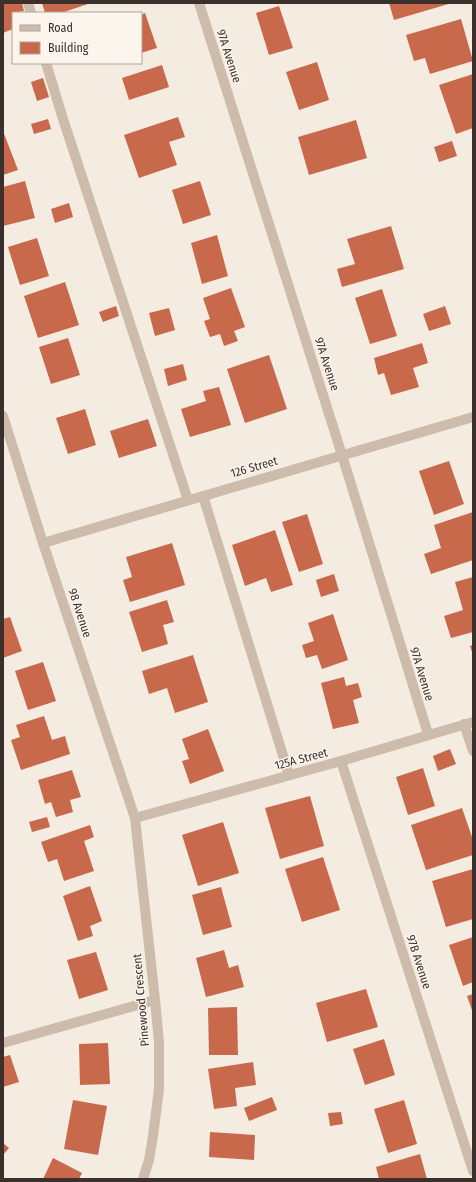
<svg xmlns="http://www.w3.org/2000/svg" width="476" height="1182" font-family="'Fira Sans Condensed',sans-serif">
  <rect width="100%" height="100%" fill="#f4ebe1"/>
  <!-- building -->
  <g fill="#c8694b">
    <path d="M3 3H22L24 11 13 13V29L3 33Z"/>
    <path d="M42 3H91L61 13H45Z"/>
    <path d="M389 3H452L394 20Z"/>
    <path d="M279 6 293 48 269 55 256 13Z"/>
    <path d="M145 13 157 48 141 53V15Z"/>
    <path d="M461 19 473 61 430 74 425 58 414 61 406 35Z"/>
    <path d="M317 62 329 100 299 110 286 72Z"/>
    <path d="M162 65 169 87 129 100 122 78Z"/>
    <path d="M473 74V128L456 134 439 85Z"/>
    <path d="M43 78 49 97 37 101 31 82Z"/>
    <path d="M178 117 185 137 169 142 177 165 139 178 124 135Z"/>
    <path d="M48 119 51 129 34 134 31 124Z"/>
    <path d="M356 120 367 158 309 175 298 137Z"/>
    <path d="M3 131 18 170 3 175Z"/>
    <path d="M452 141 457 156 439 162 434 147Z"/>
    <path d="M25 181 35 218 3 226V187Z"/>
    <path d="M200 181 211 215 183 224 172 190Z"/>
    <path d="M69 203 73 217 55 223 51 209Z"/>
    <path d="M391 226 404 269 342 287 337 269 355 264 347 239Z"/>
    <path d="M217 235 228 276 202 284 191 243Z"/>
    <path d="M37 238 49 276 20 285 8 247Z"/>
    <path d="M65 282 79 325 38 338 24 296Z"/>
    <path d="M231 288 245 327 234 331 238 341 224 346 220 334 210 337 204 321 210 319 203 298Z"/>
    <path d="M382 289 397 336 370 344 355 298Z"/>
    <path d="M116 306 119 316 103 322 99 312Z"/>
    <path d="M445 306 451 324 429 331 423 314Z"/>
    <path d="M169 308 175 330 155 336 149 313Z"/>
    <path d="M68 338 80 375 51 384 39 347Z"/>
    <path d="M422 343 428 363 413 368 419 387 391 395 384 373 378 375 374 358Z"/>
    <path d="M269 355 287 409 245 423 227 369Z"/>
    <path d="M183 364 187 380 168 386 164 369Z"/>
    <path d="M219 387 231 425 190 437 181 409 206 401 203 391Z"/>
    <path d="M85 409 96 445 68 454 56 418Z"/>
    <path d="M148 419 157 446 119 458 110 431Z"/>
    <path d="M449 461 464 504 434 515 419 471Z"/>
    <path d="M473 512V560L431 574 424 554 441 548 434 525Z"/>
    <path d="M307 514 323 564 299 572 282 522Z"/>
    <path d="M275 530 293 585 271 592 266 578 245 586 232 545Z"/>
    <path d="M172 543 185 585 130 602 123 580 132 577 126 557Z"/>
    <path d="M334 574 339 591 321 597 316 580Z"/>
    <path d="M473 577V632L451 638 444 616 463 610 455 582Z"/>
    <path d="M167 600 174 622 163 625 168 644 142 652 129 612Z"/>
    <path d="M333 614 348 660 322 669 317 655 306 658 302 645 314 641 308 623Z"/>
    <path d="M10 617 22 651 3 658V619Z"/>
    <path d="M473 645V655L470 646Z"/>
    <path d="M193 655 208 702 175 713 167 688 149 694 142 671Z"/>
    <path d="M43 662 56 701 28 710 15 671Z"/>
    <path d="M344 677 346 686 358 683 362 697 353 700 359 723 333 729 321 683Z"/>
    <path d="M44 716 52 740 65 736 70 754 21 770 11 740 20 737 16 725Z"/>
    <path d="M208 729 224 771 190 784 182 761 189 759 182 739Z"/>
    <path d="M450 749 456 764 438 771 433 756Z"/>
    <path d="M423 768 435 806 408 815 396 777Z"/>
    <path d="M72 770 81 797 70 800 73 812 56 817 51 802 45 804 38 780Z"/>
    <path d="M310 796 324 846 280 859 265 808Z"/>
    <path d="M462 808 473 840V855L426 870 411 825Z"/>
    <path d="M47 817 50 827 32 832 29 822Z"/>
    <path d="M223 822 239 873 198 886 182 835Z"/>
    <path d="M90 825 94 837 84 841 94 871 64 881 57 859 48 862 41 842Z"/>
    <path d="M323 857 340 910 302 922 285 869Z"/>
    <path d="M473 869V919L446 927 432 881Z"/>
    <path d="M90 886 102 921 90 926 93 936 78 941 63 896Z"/>
    <path d="M221 887 232 927 203 935 192 895Z"/>
    <path d="M473 937V982L463 986 449 945Z"/>
    <path d="M224 950 229 968 238 965 244 987 206 997 196 958Z"/>
    <path d="M96 952 108 990 79 999 67 960Z"/>
    <path d="M366 989 378 1027 327 1042 316 1003Z"/>
    <path d="M473 994V1013L467 996Z"/>
    <path d="M237 1007 238 1055H209L208 1008Z"/>
    <path d="M384 1039 395 1075 365 1085 353 1049Z"/>
    <path d="M108 1043 110 1084 80 1085 79 1044Z"/>
    <path d="M10 1055 19 1082 3 1087V1057Z"/>
    <path d="M253 1062 256 1085 235 1088 237 1106 214 1109 208 1069Z"/>
    <path d="M272 1097 277 1110 249 1121 244 1108Z"/>
    <path d="M73 1100 107 1106 98 1155 64 1149Z"/>
    <path d="M404 1100 417 1144 388 1153 374 1109Z"/>
    <path d="M341 1112 343 1124 330 1126 328 1113Z"/>
    <path d="M210 1132 255 1135 254 1160 209 1157Z"/>
    <path d="M3 1143 9 1148 3 1155Z"/>
    <path d="M420 1154 427 1179H379L376 1167Z"/>
    <path d="M53 1158 82 1173 79 1179H43Z"/>
  </g>
  <g fill="none" stroke-linecap="round" stroke-linejoin="round">
    <!-- minor -->
    <g stroke="#cdbbac" stroke-width="10">
      <path d="M28 3 31 13"/>
      <path d="M199 3 342 455 428 734"/>
      <path d="M46 63 63 119 188 500"/>
      <path d="M3 416 43 543 135 818 155 1000 159 1042V1089L153 1136 149 1160 143 1179"/>
      <path d="M203 496 289 775"/>
      <path d="M43 543 473 417"/>
      <path d="M464 724 473 751"/>
      <path d="M341 761 473 1171"/>
      <path d="M135 818 341 761 473 722"/>
      <path d="M3 1043 155 1000"/>
    </g>
  </g>
  <g text-anchor="middle" stroke-width="3" stroke-linejoin="round" paint-order="stroke">
    <!-- street labels -->
    <g font-size="12" fill="#3b302b" stroke="#fbf5ee">
      <text transform="translate(229 56) rotate(72)" y="4">97A Avenue</text>
      <text transform="translate(327 364) rotate(72)" y="4">97A Avenue</text>
      <text transform="translate(254 467) rotate(-16)" y="4">126 Street</text>
      <text transform="translate(80 613) rotate(72)" y="4">98 Avenue</text>
      <text transform="translate(422 674) rotate(73)" y="4">97A Avenue</text>
      <text transform="translate(301 759) rotate(-15)" y="4">125A Street</text>
      <text transform="translate(419 962) rotate(72)" y="4">97B Avenue</text>
      <text transform="translate(141 1000) rotate(-95)" y="4">Pinewood Crescent</text>
    </g>
  </g>
  <!-- border -->
  <rect width="476" height="1182" fill="none" stroke="#3b302b" stroke-width="8"/>
  <!-- legend -->
  <rect x="12" y="12" width="130" height="52" fill="#fbf5ee" stroke="#aea6a0"/>
  <rect x="20" y="25" width="20" height="6" fill="#cdbbac" stroke="#aea6a0"/>
  <text x="48" y="32" font-size="12" fill="#3b302b">Road</text>
  <rect x="20" y="42" width="20" height="12" fill="#c8694b" stroke="#aea6a0"/>
  <text x="48" y="52" font-size="12" fill="#3b302b">Building</text>
</svg>
